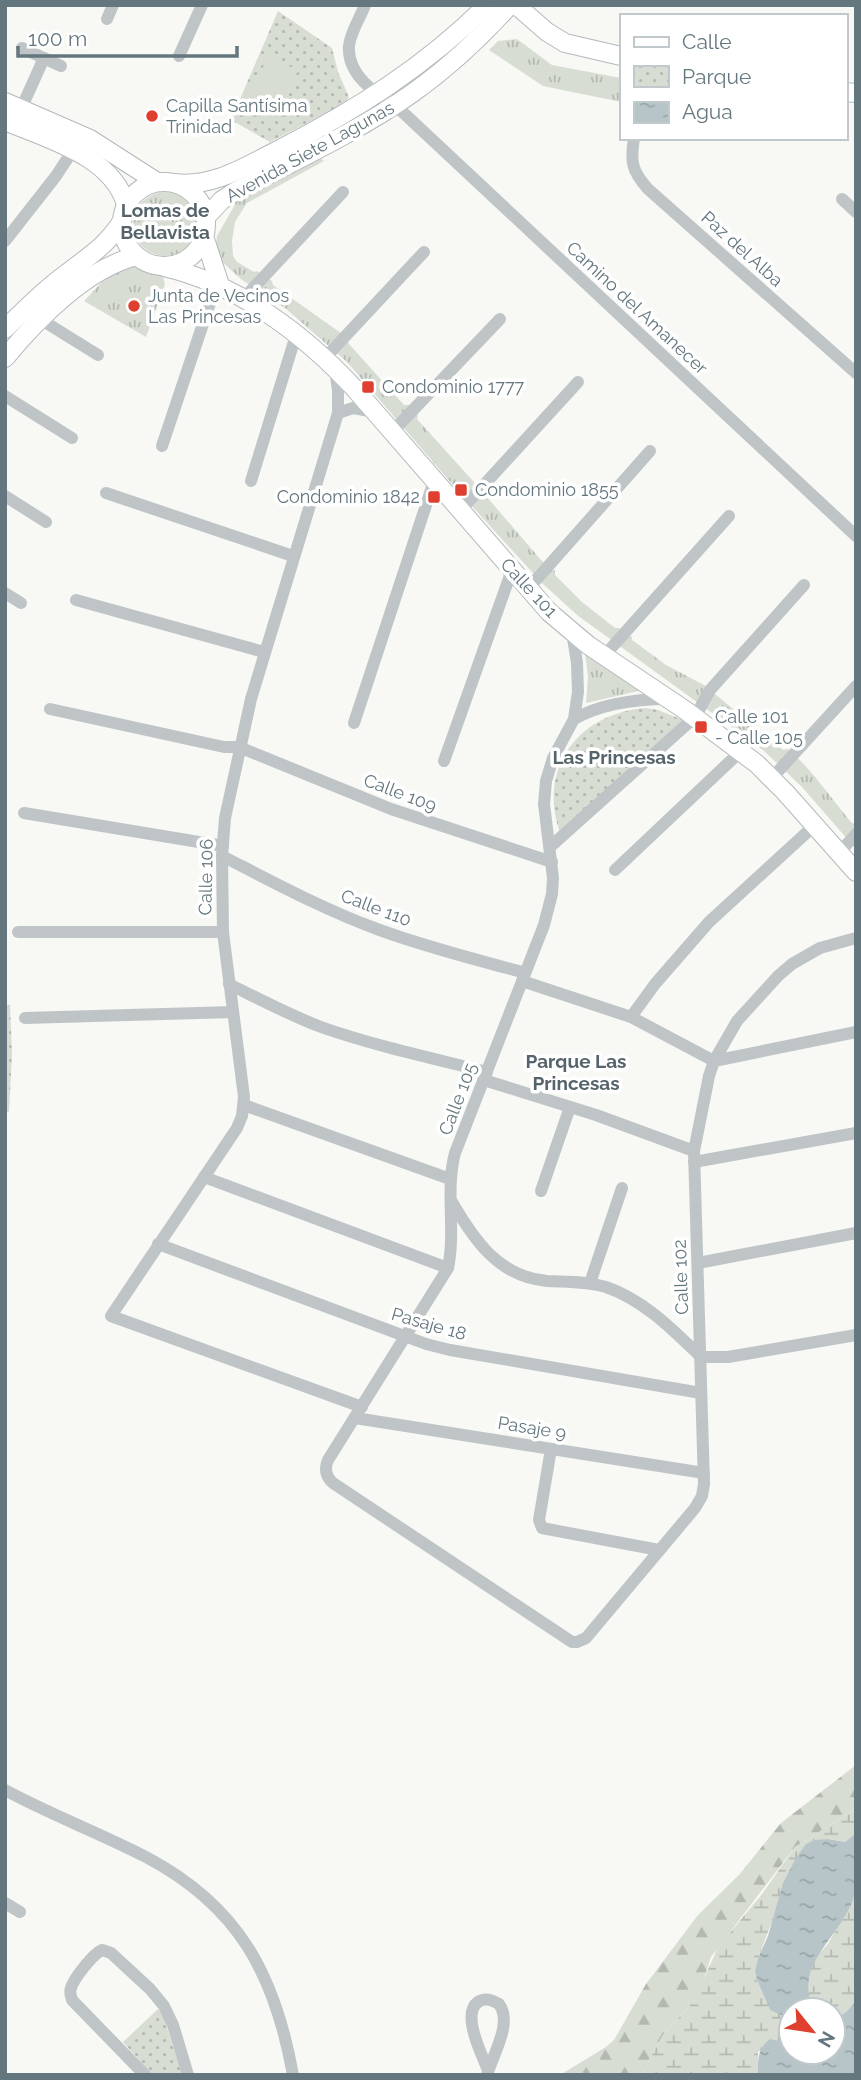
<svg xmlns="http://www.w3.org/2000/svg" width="861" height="2080" font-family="Raleway,sans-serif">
  <defs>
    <pattern id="grass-tufts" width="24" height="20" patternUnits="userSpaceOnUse" patternTransform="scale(1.75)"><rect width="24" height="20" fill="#d8ddd4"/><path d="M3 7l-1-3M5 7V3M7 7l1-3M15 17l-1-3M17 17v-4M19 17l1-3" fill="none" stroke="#b3b8b1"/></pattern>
    <pattern id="forest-firs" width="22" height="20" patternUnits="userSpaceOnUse" patternTransform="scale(1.75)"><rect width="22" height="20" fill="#d8ddd4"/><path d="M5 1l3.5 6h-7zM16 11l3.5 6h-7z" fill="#b3b8b1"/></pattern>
    <pattern id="wetland-marsh" width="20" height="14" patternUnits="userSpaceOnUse" patternTransform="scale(1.75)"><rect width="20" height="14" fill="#d8ddd4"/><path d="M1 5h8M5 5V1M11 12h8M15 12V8" fill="none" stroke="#b3b8b1"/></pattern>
    <pattern id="park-dots" width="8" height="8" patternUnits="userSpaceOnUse" patternTransform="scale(1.75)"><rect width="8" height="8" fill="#d8ddd4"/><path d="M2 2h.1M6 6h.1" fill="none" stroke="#b3b8b1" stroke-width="1.8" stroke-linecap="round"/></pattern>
    <pattern id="water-ripples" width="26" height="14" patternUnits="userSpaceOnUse" patternTransform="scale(1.75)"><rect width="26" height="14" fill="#b7c5c8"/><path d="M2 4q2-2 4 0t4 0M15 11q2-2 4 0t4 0" fill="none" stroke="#98a5a8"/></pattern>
  </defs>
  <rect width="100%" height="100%" fill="#f8f8f5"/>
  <!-- grass -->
  <g fill="url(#grass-tufts)">
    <path d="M517 39 552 65 621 78V102L543 86 489 50 498 41Z"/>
    <path d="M319 157 324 161 247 203 235 222 232 241 233 256 237 262 254 272 257 271 272 281 273 285 345 336 349 344 404 405H409L418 415 417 419 473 481 485 492 486 496 541 560 555 571V575L582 602 615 628H619L632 637V640L666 665 704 685 783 750 788 749C811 768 832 800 852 823L856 824V849L802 787 763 750 577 615 542 583 459 492 347 362 285 308 242 280 220 260 215 251 217 236 237 201Z"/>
    <circle cx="165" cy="224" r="32"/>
    <path d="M134 261 162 273 165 284 146 337 84 301 114 269Z"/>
    <path d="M585 653 643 690 586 703 588 677Z"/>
  </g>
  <!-- forest -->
  <path fill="url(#forest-firs)" d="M856 1765V1809L795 1847 711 1957 700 1991 694 2001 663 2035 641 2075H560L606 2047 614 2040 646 1984 698 1915 739 1875 781 1823Z"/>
  <!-- wetland -->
  <g fill="url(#wetland-marsh)">
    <path d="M856 1809 855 1834 845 1842 828 1839 773 1919 758 1958 755 1971 757 1980 770 2010 791 2020V2044L781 2040 758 2052V2075H641L663 2035 694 2001 718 1947 762 1894 795 1847Z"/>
    <path d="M856 1893V2001L847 2011 833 2021V2010H814L807 1995 808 1976 816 1957 828 1944Z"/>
  </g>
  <!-- park -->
  <g fill="url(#park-dots)">
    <path d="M278 11 332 48 338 72 349 97 344 104 270 142 231 120Z"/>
    <path d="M646 708 658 710 683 720 560 833C537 767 579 713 646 708Z"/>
    <path d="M5 1005H10L12 1054 9 1112 5 1111Z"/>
    <path d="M158 2009 163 2015 182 2075H152L123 2042Z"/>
  </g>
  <!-- pitch -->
  <path fill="#d8ddd4" d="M270 55 298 71 271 119 242 103Z"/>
  <!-- water -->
  <g fill="url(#water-ripples)">
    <path d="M856 1833C856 1850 860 1878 855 1893 844 1937 791 1962 814 2010H791V2020L770 2010 757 1980 755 1971 758 1958 768 1936 783 1883 796 1858 806 1844 814 1840 828 1839 845 1842Z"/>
    <path d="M856 2001V2075H758C758 2060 757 2049 770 2039L791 2044V2052H833V2021L847 2011Z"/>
  </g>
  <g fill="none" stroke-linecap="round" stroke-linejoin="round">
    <!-- secondary casing -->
    <g stroke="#b2b9bc" stroke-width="20">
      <g id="secondary">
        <path d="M516 5 547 32 565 43 621 56"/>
        <path d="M845 92 856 93"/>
        <path d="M5 102 90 139 157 182"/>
        <path d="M5 121C47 139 113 156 126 205"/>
        <circle cx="164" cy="224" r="42"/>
        <path d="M174 183C213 188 246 166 280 149 356 110 426 66 487 5"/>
        <path d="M206 217 222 200 236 191C296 160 359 131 414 92 449 67 481 37 510 5"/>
        <path d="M204 236 220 285"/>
        <path d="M164 267C238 284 304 334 355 389L549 612 588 645 685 710 757 764 785 792 856 872"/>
        <path d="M5 329C23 311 42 292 62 277 85 259 107 246 122 221"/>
        <path d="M5 358C37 319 86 269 136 256"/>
      </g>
    </g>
    <!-- street -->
    <g stroke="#bfc5c7" stroke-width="12">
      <path d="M365 5C360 18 350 33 349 46 347 74 374 93 395 105L856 536"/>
      <path d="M107 19 113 5"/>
      <path d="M22 48 61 66"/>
      <path d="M179 56 202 5"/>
      <path d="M21 109 44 58"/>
      <path d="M634 138C630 162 632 171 648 189L856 373"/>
      <path d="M842 199 856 212"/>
      <path d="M5 241 56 176 73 150"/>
      <path d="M243 299 343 192"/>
      <path d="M40 319 98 355"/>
      <path d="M325 358 424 252"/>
      <path d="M335 370 338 390V413L251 699 225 818 222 856 223 932 244 1097 242 1116 237 1128 111 1316 362 1407"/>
      <path d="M5 396 72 438"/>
      <path d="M338 413 353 408 375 412"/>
      <path d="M392 432 500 319"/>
      <path d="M162 446 212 297 220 285"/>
      <path d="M251 481 296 335"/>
      <path d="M106 493 293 556"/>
      <path d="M5 496 46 522"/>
      <path d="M460 511 578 382"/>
      <path d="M528 589 650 451"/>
      <path d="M5 593 21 603"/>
      <path d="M76 600 264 652"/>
      <path d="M572 632 577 663 578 692 574 719 553 758 546 781 544 804 553 878 552 894 544 925 455 1153C445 1191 456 1230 448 1268L328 1460C324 1469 326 1477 333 1483L572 1642H577L586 1638 695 1508 702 1496 704 1484 694 1151 709 1076 714 1061 737 1021 778 976 792 964 820 948 856 938"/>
      <path d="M604 656 729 516"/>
      <path d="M50 709 224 747H239L391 809 552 862"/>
      <path d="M574 719C603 703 636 699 668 699"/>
      <path d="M354 723 434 481"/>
      <path d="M444 761 512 570"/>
      <path d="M772 778 856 686"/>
      <path d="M24 813 223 846"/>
      <path d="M550 847 695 717 710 690 804 585"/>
      <path d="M839 853 856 834"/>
      <path d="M222 856C273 882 323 909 377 929 425 947 475 959 525 973"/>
      <path d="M615 870 741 751"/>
      <path d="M18 932H223"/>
      <path d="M522 981 631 1017 714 1061 856 1032"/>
      <path d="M229 984C259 999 289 1015 321 1027 375 1046 432 1058 487 1072"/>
      <path d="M631 1017 655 984 709 922 815 825"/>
      <path d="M25 1018 233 1012"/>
      <path d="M484 1080 596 1115 694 1151"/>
      <path d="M244 1105 450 1179"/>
      <path d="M694 1162 856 1133"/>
      <path d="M204 1177 448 1268"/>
      <path d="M541 1191 570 1107"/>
      <path d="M452 1202C474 1240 499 1277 547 1281 567 1282 586 1281 606 1287 644 1300 673 1330 701 1357H728L856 1335"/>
      <path d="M158 1244 426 1344 450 1350 701 1393"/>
      <path d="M698 1263 856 1233"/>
      <path d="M590 1283 622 1188"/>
      <path d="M355 1418 704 1473"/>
      <path d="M551 1449 539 1520 542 1528 659 1550"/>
      <path d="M5 1790C51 1815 100 1833 146 1857 239 1906 275 1975 293 2075"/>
      <path d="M5 1903 20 1912"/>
      <path d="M145 2075 72 2000C71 1995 69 1992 71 1988 74 1978 93 1954 102 1950L111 1953 150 1989 164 2006 173 2025 188 2075"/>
      <path d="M487 2075C493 2054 513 2023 499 2004 492 2000 485 1997 478 2002 461 2014 482 2055 488 2070"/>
    </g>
    <!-- secondary -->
    <use href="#secondary" stroke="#fff" stroke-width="18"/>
  </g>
  <!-- markers -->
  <g fill="#de3f2f" stroke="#fff" stroke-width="2.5">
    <circle cx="152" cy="116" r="7"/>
    <circle cx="134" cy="306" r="7"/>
    <rect x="361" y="380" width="14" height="14" rx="3.5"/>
    <rect x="454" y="483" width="14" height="14" rx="3.5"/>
    <rect x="427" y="490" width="14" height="14" rx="3.5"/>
    <rect x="694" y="720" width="14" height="14" rx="3.5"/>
  </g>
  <g text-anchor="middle" stroke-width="7" stroke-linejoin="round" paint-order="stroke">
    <!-- poi labels -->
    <g font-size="18" fill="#64777f" stroke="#fff" text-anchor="start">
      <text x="166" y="112">Capilla Santísima<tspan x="166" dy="21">Trinidad</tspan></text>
      <text x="148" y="302">Junta de Vecinos<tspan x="148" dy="21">Las Princesas</tspan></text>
      <text x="382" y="393">Condominio 1777</text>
      <text x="475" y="496">Condominio 1855</text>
      <text x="420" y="503" text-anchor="end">Condominio 1842</text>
      <text x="715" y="723">Calle 101<tspan x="715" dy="21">- Calle 105</tspan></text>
    </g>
    <!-- street labels -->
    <g font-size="18" fill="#64777f" stroke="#fff">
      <text transform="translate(310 152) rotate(-29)" y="6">Avenida Siete Lagunas</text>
      <text transform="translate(742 249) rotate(42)" y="6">Paz del Alba</text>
      <text transform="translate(637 308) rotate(43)" y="6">Camino del Amanecer</text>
      <text transform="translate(529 588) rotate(47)" y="6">Calle 101</text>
      <text transform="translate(400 793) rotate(21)" y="6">Calle 109</text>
      <text transform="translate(206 877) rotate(-89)" y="6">Calle 106</text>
      <text transform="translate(376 908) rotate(21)" y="6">Calle 110</text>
      <text transform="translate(458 1099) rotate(-69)" y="6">Calle 105</text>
      <text transform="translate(681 1277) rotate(-92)" y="6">Calle 102</text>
      <text transform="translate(429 1324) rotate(16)" y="6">Pasaje 18</text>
      <text transform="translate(532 1428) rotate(9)" y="6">Pasaje 9</text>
    </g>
    <!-- neighbourhood labels -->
    <g font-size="19" font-weight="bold" fill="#55646b" stroke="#fff">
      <text x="165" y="217">Lomas de<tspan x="165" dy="22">Bellavista</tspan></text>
      <text x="614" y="764">Las Princesas</text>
      <text x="576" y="1068">Parque Las<tspan x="576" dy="22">Princesas</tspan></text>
    </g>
  </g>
  <!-- border -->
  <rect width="861" height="2080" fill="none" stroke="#64777f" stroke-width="14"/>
  <!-- legend -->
  <rect x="620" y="14" width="228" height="126" fill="#ffffff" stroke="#c1c9cc" stroke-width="2"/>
  <rect x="634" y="37" width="35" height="10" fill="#ffffff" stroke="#c1c9cc" stroke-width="2"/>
  <text x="682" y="49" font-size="21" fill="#64777f">Calle</text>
  <rect x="634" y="66" width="35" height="21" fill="url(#park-dots)" stroke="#c1c9cc" stroke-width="2"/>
  <text x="682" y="84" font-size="21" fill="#64777f">Parque</text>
  <rect x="634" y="102" width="35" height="21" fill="url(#water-ripples)" stroke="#c1c9cc" stroke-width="2"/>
  <text x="682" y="119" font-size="21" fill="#64777f">Agua</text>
  <!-- north arrow -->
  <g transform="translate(812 2031) rotate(120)"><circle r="33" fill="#ffffff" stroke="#c1c9cc" stroke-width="2"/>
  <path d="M0-5L12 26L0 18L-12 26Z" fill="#de3f2f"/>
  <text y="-10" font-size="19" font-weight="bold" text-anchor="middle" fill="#64777f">N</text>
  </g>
  <!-- scale -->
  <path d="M18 46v10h219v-10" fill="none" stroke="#64777f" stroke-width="3.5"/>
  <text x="28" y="46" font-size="21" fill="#64777f" stroke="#ffffff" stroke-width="5" paint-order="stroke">100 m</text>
</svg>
